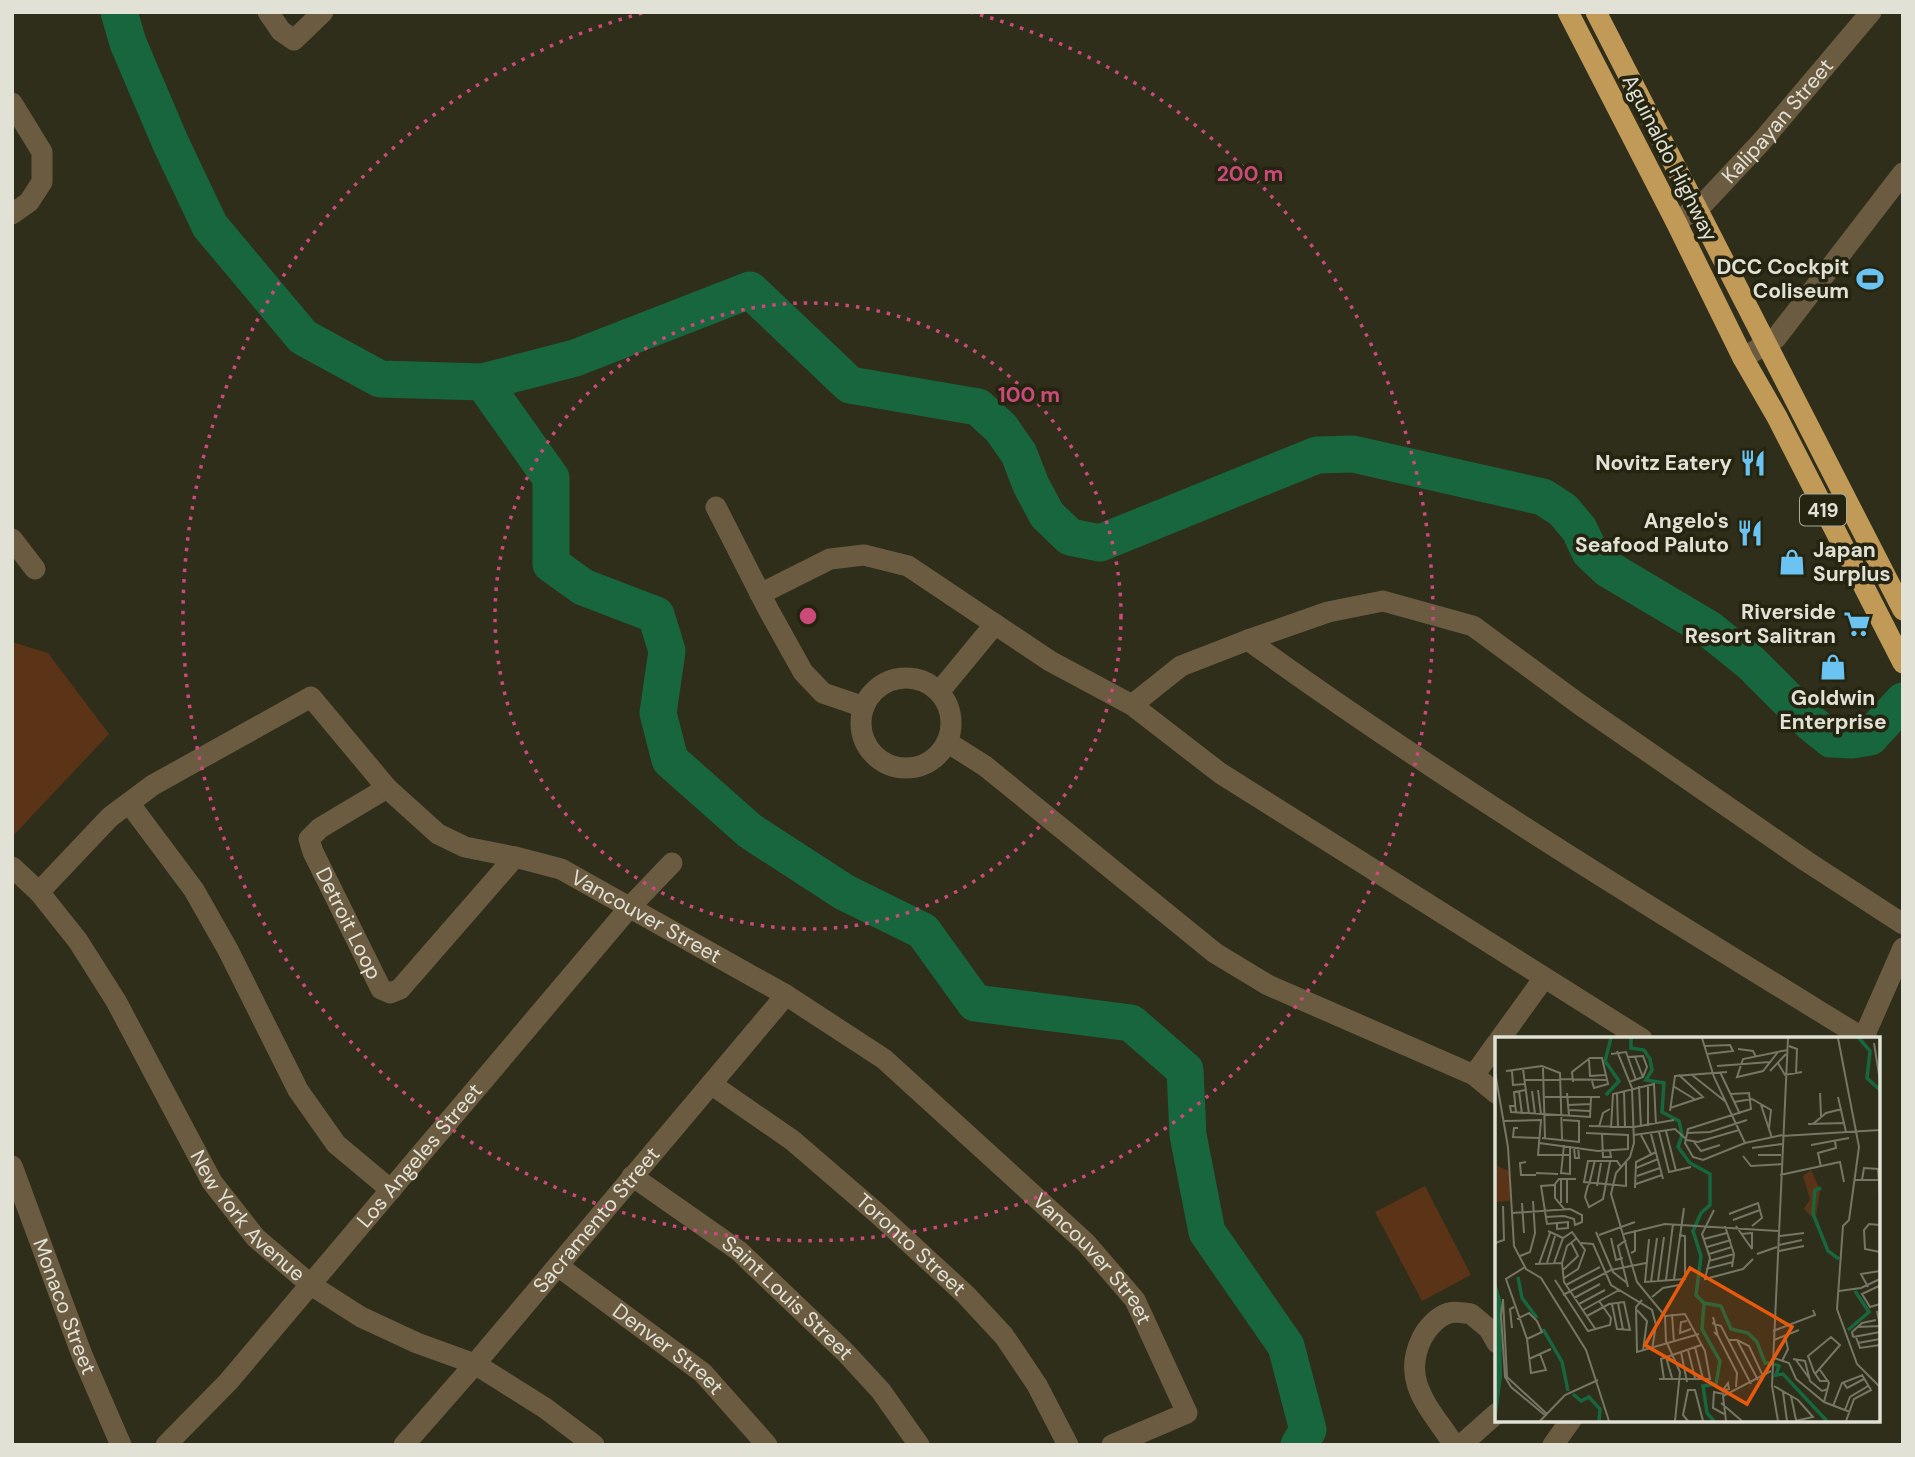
<svg xmlns="http://www.w3.org/2000/svg" width="1915" height="1457" font-family="'DM Sans',sans-serif">
  <rect width="100%" height="100%" fill="#2f2e1a"/>
  <!-- green -->
  <g fill="#5b3317">
    <path d="M12 642 48 653 109 734 12 837Z"/>
    <path d="M1425 1186 1471 1275 1422 1301 1375 1212Z"/>
  </g>
  <g fill="none" stroke-linecap="round" stroke-linejoin="round">
    <!-- river -->
    <g stroke="#17663e" stroke-width="37">
      <path d="M119 12 128 43 171 144 210 226 303 337 380 379 483 382 575 358 750 290 850 385 978 407 1001 428 1019 454 1031 485 1047 515 1070 537 1100 543 1317 455 1353 454 1543 497 1563 510 1579 529 1590 552 1608 569 1709 629 1751 663 1811 723 1831 739 1852 740 1870 737 1903 701"/>
      <path d="M483 382 551 478V564L583 587 656 615 667 651 658 713 670 760 750 831 844 892 923 931 975 1003 1131 1023 1185 1070 1188 1135 1207 1232 1286 1346 1308 1430 1299 1445"/>
    </g>
    <!-- minor -->
    <g stroke="#6b5b41" stroke-width="21">
      <path d="M268 12 281 31 294 40 323 12"/>
      <path d="M12 103 42 152V182L29 202 12 214"/>
      <path id="s1" d="M1676 222 1704 203 1762 141 1871 12"/>
      <path d="M1743 358 1776 338 1903 173"/>
      <path d="M716 507 768 609 803 672 823 693 864 707"/>
      <path d="M12 539 35 569"/>
      <path d="M760 594 830 559 864 555 908 566 1050 661 1132 705 1220 773 1642 1039"/>
      <path d="M1248 640 1328 612 1383 601 1473 626 1579 704 1806 861 1903 924"/>
      <circle cx="906" cy="723" r="45"/>
      <path d="M939 692 995 624"/>
      <path d="M1132 705 1181 666 1248 640C1446 783 1655 910 1863 1038"/>
      <path d="M947 742 985 766 1215 953 1268 985 1474 1075 1497 1094"/>
      <path id="s2" d="M387 788 320 828 309 839 313 852 381 989 390 993 400 989 515 857"/>
      <path d="M129 803 194 890 228 950 298 1090 336 1144 391 1190"/>
      <path id="s3" d="M12 867 39 892 78 941 116 1001 212 1182 256 1238 311 1285 361 1317 417 1343 475 1364 545 1408 594 1445"/>
      <path id="s4" d="M39 892 110 817 153 785 311 697 387 788 438 834 465 847 515 857 561 869 786 995 884 1059 1086 1243 1135 1300 1187 1413 1112 1445"/>
      <path d="M1500 1039 1544 978"/>
      <path d="M1863 1039 1903 948"/>
      <path d="M1474 1075 1497 1043"/>
      <path id="s5" d="M711 1084 792 1140 878 1214 966 1295 1004 1336 1037 1385 1068 1445"/>
      <path id="s6" d="M12 1166 82 1355 121 1445"/>
      <path id="s7" d="M632 1176 739 1251 846 1353 881 1391 919 1445"/>
      <path id="s8" d="M558 1266 703 1373 767 1445"/>
      <path id="s9" d="M166 1445 228 1382 629 908 672 863"/>
      <path id="s10" d="M404 1445 475 1364 786 995"/>
      <path d="M1454 1445C1431 1409 1400 1382 1422 1338 1427 1328 1438 1316 1449 1313 1455 1311 1465 1313 1471 1314L1489 1329 1497 1343"/>
      <path d="M1461 1445 1497 1413"/>
      <path d="M1553 1445 1571 1420"/>
    </g>
    <!-- highway -->
    <g stroke="#c29a57" stroke-width="21">
      <path d="M1568 12 1676 222 1743 358 1777 417 1903 663"/>
      <path d="M1596 12 1903 610"/>
    </g>
  </g>
  <!-- distance rings -->
  <g fill="none" stroke="#ca4a7a" stroke-width="3.5" stroke-dasharray="3.5 7">
    <circle cx="808" cy="616" r="313"/>
    <path d="M970 12A625 625 0 1 1 646 12"/>
  </g>
  <!-- icons -->
  <defs>
    <g id="stadium-bare" transform="scale(2.1)"><path d="M0-5a6.5 5 0 1 0 0 10a6.5 5 0 1 0 0-10ZM-3.5-1.8h7v3.6h-7Z" fill="#6bc3f2" stroke="#252411" stroke-width="2.5" paint-order="stroke"/></g>
    <g id="restaurant-bare" transform="scale(2.1)"><path d="M-5-6h1v4h1v-4h1v4h1v-4h1v5L-1.5 .5V6h-2V.5L-5-1ZM5-6V6H3V1.5H1.5Q1.5-4 5-6Z" fill="#6bc3f2" stroke="#252411" stroke-width="2.5" paint-order="stroke"/></g>
    <g id="shop-bare" transform="scale(2.1)"><path d="M-5-2.5h2.3a2.7 3.5 0 0 1 5.4 0H5L5.5 6h-11ZM-1.5-2.5h3a1.5 2.3 0 0 0-3 0Z" fill="#6bc3f2" stroke="#252411" stroke-width="2.5" paint-order="stroke"/></g>
    <g id="supermarket-bare" transform="scale(2.1)"><path d="M-6-5.5h2.5l.6 2H6L4.5 2H-2.5L-4.4-4H-6ZM-1.5 3.2a1.3 1.3 0 1 0 .1 0ZM3 3.2a1.3 1.3 0 1 0 .1 0Z" fill="#6bc3f2" stroke="#252411" stroke-width="2.5" paint-order="stroke"/></g>
  </defs>
  <g fill-rule="evenodd">
    <use href="#stadium-bare" x="1870" y="279"/>
    <use href="#restaurant-bare" x="1753" y="463"/>
    <use href="#restaurant-bare" x="1750" y="533"/>
    <use href="#shop-bare" x="1792" y="562"/>
    <use href="#supermarket-bare" x="1857" y="624"/>
    <use href="#shop-bare" x="1833" y="667"/>
  </g>
  <g text-anchor="middle" stroke-width="7" stroke-linejoin="round" paint-order="stroke">
    <!-- shield labels -->
    <rect fill="#252411" stroke="#a9a89a" stroke-width="2" x="1800" y="494.5" width="46" height="31" rx="5"/>
    <g font-size="19" font-weight="bold" fill="#e1e1d5">
      <text x="1823" y="517">419</text>
    </g>
    <!-- street labels -->
    <g font-size="21" fill="#e1e1d5" stroke="#252411">
      <text dy="7" stroke="none"><textPath href="#s1" startOffset="144">Kalipayan Street</textPath></text>
      <text transform="translate(1670 158) rotate(63)" y="7">Aguinaldo Highway</text>
      <text dy="7" stroke="none"><textPath href="#s4" startOffset="751">Vancouver Street</textPath></text>
      <text dy="7" stroke="none"><textPath href="#s2" startOffset="187">Detroit Loop</textPath></text>
      <text dy="7" stroke="none"><textPath href="#s9" startOffset="385">Los Angeles Street</textPath></text>
      <text dy="7" stroke="none"><textPath href="#s3" startOffset="424">New York Avenue</textPath></text>
      <text dy="7" stroke="none"><textPath href="#s10" startOffset="296">Sacramento Street</textPath></text>
      <text dy="7" stroke="none"><textPath href="#s5" startOffset="257">Toronto Street</textPath></text>
      <text dy="7" stroke="none"><textPath href="#s4" startOffset="1318">Vancouver Street</textPath></text>
      <text dy="7" stroke="none"><textPath href="#s7" startOffset="198">Saint Louis Street</textPath></text>
      <text dy="7" stroke="none"><textPath href="#s6" startOffset="150">Monaco Street</textPath></text>
      <text dy="7" stroke="none"><textPath href="#s8" startOffset="138">Denver Street</textPath></text>
    </g>
    <!-- poi labels -->
    <g font-size="21" font-weight="bold" fill="#e1e1d5" stroke="#252411" text-anchor="end">
      <text x="1849" y="274">DCC Cockpit<tspan x="1849" dy="24">Coliseum</tspan></text>
      <text x="1732" y="470">Novitz Eatery</text>
      <text x="1729" y="528">Angelo's<tspan x="1729" dy="24">Seafood Paluto</tspan></text>
      <text x="1813" y="557" text-anchor="start">Japan<tspan x="1813" dy="24">Surplus</tspan></text>
      <text x="1836" y="619">Riverside<tspan x="1836" dy="24">Resort Salitran</tspan></text>
      <text x="1833" y="705" text-anchor="middle">Goldwin<tspan x="1833" dy="24">Enterprise</tspan></text>
    </g>
  </g>
  <!-- overview -->
  <g transform="translate(1495 1037)">
    <rect width="385" height="385" fill="#2f2e1a"/>
    <path d="M0 128 14 134 15 164 0 165ZM316 133 325 153 321 180 325 188 309 172 315 162 308 139Z" fill="#5b3317"/>
    <path d="M0 243 6 262 7 340 1 384Z" fill="#17663e"/>
    <path fill="none" stroke="#17663e" stroke-width="3.5" d="M136 1V11L149 13 155 22 157 33 151 43 169 46 167 75 184 84 187 98 183 110 195 126 215 137V168L206 176 198 194 206 219 201 258 209 266 226 269 236 292 253 296 262 305 270 326H275M364 1 375 14 372 41 385 53M111 58 124 44 110 24 116 1M326 151 320 153 318 177 333 214 344 222M23 240 27 261 42 281M209 266 207 292 225 324 221 347 208 349 212 376 219 384M48 292 67 325 73 354M353 293 374 275 360 254M279 327 284 329 281 338 288 337 332 384M78 357 86 364 94 360 105 372 104 384"/>
    <path fill="none" stroke="#767665" stroke-width="2" d="M207 1 219 40 250 106M343 1 364 110 354 183 348 189 342 272 362 327 385 350M379 6 385 44M210 9 235 8 238 14 212 17M294 9 302 12 301 37M243 12 258 14 261 20M122 14 137 51 139 106 135 120 121 136 116 157 142 245 170 279 171 304 185 335 180 384M283 15 268 34 242 40 248 22 287 14 293 13M116 17 131 15 141 43M132 20 148 19 152 30 148 40 134 45M140 20 148 40M94 23 95 39 110 38M283 26 290 38 307 35M222 29 275 25M48 31 50 101M28 32 34 77M11 34 47 29 65 36 67 102M17 34 18 48 30 47M275 34 291 17M0 35 13 110 19 209 31 232 46 241 91 313 114 384M225 35 245 77M197 38 231 65M66 42 111 43M30 43H66M78 45 77 35 95 21H107L113 47 99 51 97 44M153 48V89M144 49 146 90M178 49 201 63M43 53 46 77M24 54 27 77M37 54 40 77M129 54 130 90M72 56 74 79M122 56 123 90M325 56 326 79M236 57 254 56 256 72 193 92 190 106 198 120 208 123 250 106 287 98M50 60H105M343 60 351 95M239 65 257 62 276 73 274 91M73 68 95 67M266 68 277 101M20 69H15L16 75 95 80 96 61M175 71 208 60 184 38M74 73 95 74M175 74 180 39 232 35M21 76 19 55 31 53M9 84 46 83 43 118H76M313 87 350 86M318 87 331 76 347 72M94 89 139 90 179 83M104 90 108 76 115 72M23 91H19L18 100 44 101M116 91 118 57 159 47 161 88M171 94 181 134M164 95 174 135 196 130M192 96 215 95 252 83M107 97 108 120H116L115 114M156 97 168 142M139 98 180 92 192 103 203 105 244 93M146 98 156 117M287 99 385 93M47 101 84 105V84L68 83M199 105 206 114 225 108M44 106 103 114 133 112V98L91 96M69 108 66 136 75 137V109M316 108 354 101M79 110 80 121H84L83 110M257 111 287 107M263 118H286M248 119 256 129 287 127M31 125 25 126 26 138H41M126 130 122 124H93L89 145 131 149V125M326 130 323 116 341 111 340 104M141 131 163 122M383 132 385 159M41 136 63 137M285 138 345 125 349 145M142 139 165 131M66 142V166M72 142V166M359 143H383M367 143 369 131 384 132M141 147 167 138M59 148 46 149 52 187 73 185M93 148 90 160 94 170 108 162 115 125M94 148 100 123M102 149 106 126M140 151 141 125 161 115M27 166 29 196M70 173 60 161V147L64 142H81M219 173 207 197 215 221 210 242 248 232 258 222M17 176 75 172M234 177 263 166 267 181 257 189M50 180 69 179 79 182 80 188 87 185V178L75 172M238 183 265 173M62 186V192L73 191V184M385 188 374 187 369 193 370 212 385 215M230 189 239 217 237 230M241 189 257 212M53 194 68 201 77 195 90 213 83 232 69 241M101 195 118 235 132 246M129 197 170 187 283 194M246 197 257 196V212M104 198 140 185M285 199 309 196M82 201 72 209 67 226 69 245 101 293M116 201 121 223 128 221M154 202 150 245 190 242V199L184 198M209 202 232 196M131 203 123 209 133 250M0 206 9 203 8 169M86 206 98 207 116 248 157 273 161 288 157 313M284 208 307 203M212 210 236 203M284 214 309 209M136 216 140 214V193M214 217 237 210M262 217 282 210M25 219 35 215 40 196 38 164M214 224 239 217M52 226 60 199M59 226 68 201M40 227 67 226M44 227 55 196M30 230 11 242 32 302 36 336 51 333 45 317M211 232 238 225M68 233 83 219 76 205M179 242 189 171M60 243 93 294 115 288 116 281 104 264M171 243 178 187M163 244 169 200M156 245 162 201M71 248 105 230M373 250 366 237 385 234M385 253 384 249 367 257 375 270 385 267M344 254 366 251 385 242M68 258 116 233 151 226M157 260 168 251 184 248M79 261 105 247M147 263 141 270 142 315 204 297M123 266 128 293M84 267 110 253M88 273 124 253M142 273 152 284 148 314M177 277 179 306M92 279 114 267 129 265 135 293 122 292 117 267M218 280 223 299 219 295M22 282 34 276 42 284 47 295 32 302M192 284 186 285 185 296 196 292M217 286 226 289 256 347M362 290 385 289 382 274M17 291 15 272 19 270M278 294 320 278 318 273M223 299 242 336 241 350M358 300 357 295 367 286 381 283M358 300 385 295M361 300 365 311 385 308M234 303H242L263 343M242 303 254 309 268 339M279 303 304 293M363 306 385 302M200 310 208 342M193 313 200 341M186 315 192 345M171 320 177 341M279 321 294 326 301 342 329 365 355 375M34 322 56 312M298 322 310 324 315 344 327 354 333 352M301 323 314 341M287 324 293 312 290 299M325 333 334 346 329 365M320 337 345 308 336 300 313 319 319 335 325 344H334M164 342H215L210 314 190 277 170 279M169 342 166 322 206 308M348 345 352 351 369 342M279 349 303 363 318 380 300 384M227 354 234 352 233 346 228 353M288 355 292 384M229 357 219 355 218 371 229 377M296 359 301 383M226 366 247 384M338 369 347 346 368 338M350 373 355 360 373 349M51 379 16 350 10 340 6 278 8 262 12 340 52 377M45 384 70 358 103 343M193 384 188 378 193 353H200L208 384M231 384 228 359 276 334M283 384 277 349 293 1M351 384 359 362 376 353 367 338"/>
    <path fill="#e8590c" fill-opacity="0.15" stroke="#e8590c" stroke-width="3.5" d="M195 231 297 290 252 367 150 308Z"/>
    <rect width="385" height="385" fill="none" stroke="#e1e1d5" stroke-width="3.5"/>
  </g>
  <circle cx="808" cy="616" r="10" fill="#ca4a7a" stroke="#252411" stroke-width="3.5"/>
  <g font-size="21" text-anchor="middle" font-weight="bold" fill="#ca4a7a" stroke="#252411" stroke-width="7" stroke-linejoin="round" paint-order="stroke">
    <text x="1250" y="181">200 m</text>
    <text x="1029" y="402">100 m</text>
  </g>
  <!-- border -->
  <rect width="1915" height="1457" fill="none" stroke="#e1e1d5" stroke-width="28"/>
</svg>
